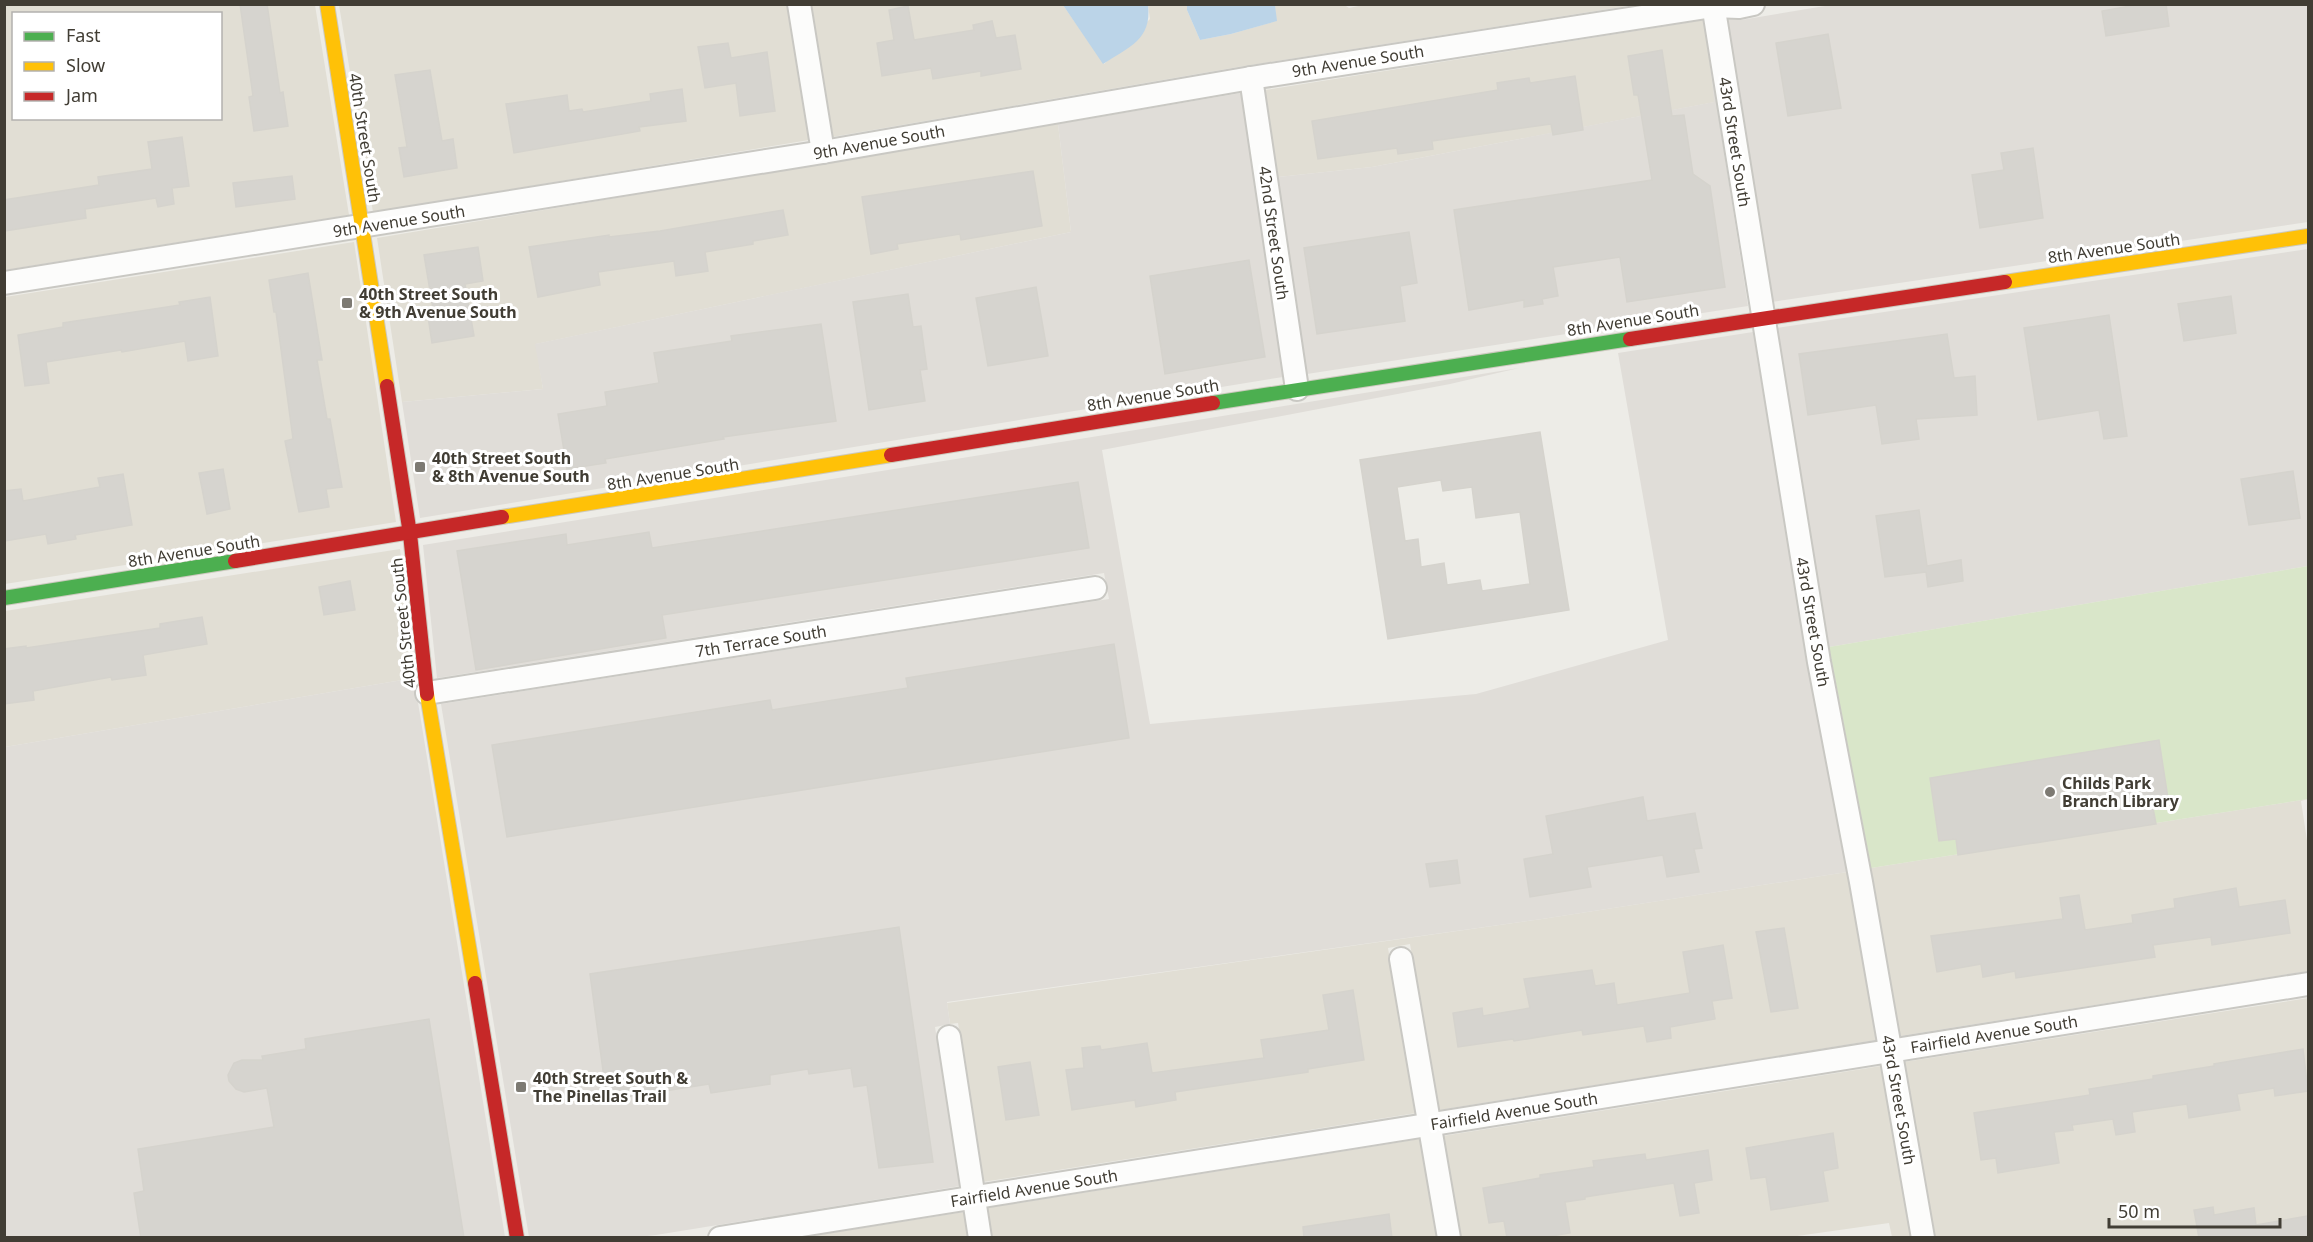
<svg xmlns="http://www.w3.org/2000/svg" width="2313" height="1242" font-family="'Noto Sans',sans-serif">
  <rect width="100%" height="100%" fill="#edece7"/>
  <!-- residential -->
  <g fill="#e1ded4" fill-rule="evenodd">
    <path d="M1343 4 1349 8 1368 4 1634 5 1238 67 832 137 811 5H1063L1104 64 1150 19 1148 5H1187V10L1200 40 1231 34 1276 21 1275 5Z"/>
    <path d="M5 5H315L349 215 5 270ZM14 14H220V118H14Z"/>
    <path d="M339 5H787L809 140 373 212Z"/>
    <path d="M1704 20 1715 102 1372 167 1278 177 1265 90Z"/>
    <path d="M1058 124 1071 232 536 344 543 389 402 402 377 238Z"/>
    <path d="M354 242 396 522 5 584V297Z"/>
    <path d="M400 549 414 678 5 747V611Z"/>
    <path d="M2308 799 2301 801 2308 847V971L1900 1036 1871 868Z"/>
    <path d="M1847 872 1876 1040 1439 1110 1410 944 1388 948 1416 1113 983 1182 958 1023 950 1024 947 1003 1542 919Z"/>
    <path d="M2308 998V1237H1935L1904 1062Z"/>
    <path d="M1881 1066 1911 1237H1892L1889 1223 1783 1238 1461 1237 1443 1136Z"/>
    <path d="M1420 1139 1437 1237H992L987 1208Z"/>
    <path d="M964 1212 968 1237H805Z"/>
  </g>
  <!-- industrial -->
  <g fill="#e0ddd8">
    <path d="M1837 4 2308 5V222L1772 302 1727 19 1741 20Z"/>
    <path d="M1711 69 1748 306 1307 374 1278 177 1372 167 1714 102Z"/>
    <path d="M1241 93 1283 377 420 518 402 402 543 389 535 344 1071 232 1058 124Z"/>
    <path d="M2308 249V566L1829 647 1776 328Z"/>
    <path d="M1753 332 1808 664 1847 872 1542 919 947 1002 950 1024 935 1027 960 1186 656 1235 629 1238 529 1237 441 704 1109 599 1104 573 437 678 423 545 1519 368 1450 384 1102 450 1150 724 1476 694 1668 640 1618 353Z"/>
    <path d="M414 678 505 1237 5 1238V747Z"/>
  </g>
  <!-- green -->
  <path fill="#d9e6c9" d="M2308 566V799L1871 868 1829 647Z"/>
  <!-- water -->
  <g fill="#bbd4e8">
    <path d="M1063 5H1148C1152 40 1129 47 1103 64Z"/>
    <path d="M1187 5H1275L1277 21 1231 34 1200 40 1187 10Z"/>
  </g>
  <!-- building -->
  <g fill="#d6d4cf" stroke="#d5d3cd" stroke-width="1.5" fill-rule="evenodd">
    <path d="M240 4H267L280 93 283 92 288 126 254 131 249 97 253 96Z"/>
    <path d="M2141 4H2166L2169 26 2106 36 2102 11Z"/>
    <path d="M908 6 914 40 974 30 973 25 992 21 996 38 1015 35 1021 69 981 76V71L933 79 931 68 882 76 877 43 894 40 889 10Z"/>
    <path d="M1828 34 1841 108 1788 116 1776 43Z"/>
    <path d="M728 43 731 58 767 52 775 111 740 116 736 83 705 88 698 47Z"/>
    <path d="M1662 50 1672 116 1684 115 1693 174 1710 186 1725 287 1627 302 1620 257 1553 267 1558 296 1542 299 1543 304 1524 307V300L1469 310 1454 210 1652 180 1638 95H1634L1628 56Z"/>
    <path d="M430 70 442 141 453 139 457 168 404 177 399 148 407 147 395 75Z"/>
    <path d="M1575 76 1583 130 1553 135 1551 124 1432 141 1433 149 1398 154 1397 148 1318 159 1312 121 1498 90 1497 83 1529 78 1530 83Z"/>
    <path d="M682 89 686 121 639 127 640 131 514 153 506 104 567 95 569 111 582 109 583 112 651 101 650 94Z"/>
    <path d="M182 137 189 186 172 188 174 204 158 207 156 198 85 209 86 218 4 231V200L99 185 98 177 152 169 148 142Z"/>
    <path d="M2033 148 2043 218 1980 228 1972 175 2004 170 2001 153Z"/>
    <path d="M1033 171 1042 226 961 240 960 234 897 244 898 249 871 254 862 197Z"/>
    <path d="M292 176 295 199 236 207 233 183Z"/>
    <path d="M783 210 788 235 753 241V244L705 252 708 271 676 276 674 261 598 272 600 285 538 297 529 247 609 235V237L660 231Z"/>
    <path d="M1409 232 1417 283 1400 286 1405 321 1317 334 1304 248Z"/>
    <path d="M478 247 483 281 465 284 474 336 432 343 427 310 433 309 424 255Z"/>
    <path d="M1249 260 1265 357 1165 374 1150 276Z"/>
    <path d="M308 273 322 360H317L327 419H330L342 487 326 489 329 507 299 512 285 441 293 439 276 312H274L269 280Z"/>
    <path d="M1036 287 1048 356 988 366 976 298Z"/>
    <path d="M908 294 913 327 921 326 927 369 920 370 925 401 869 410 853 302Z"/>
    <path d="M2231 296 2236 333 2184 341 2178 304Z"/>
    <path d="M210 297 218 356 188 361 185 341 122 352 121 350 46 362 49 383 25 386 18 335 63 327V323L180 305 179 302Z"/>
    <path d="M2109 315 2127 436 2104 439 2099 410 2038 420 2024 328Z"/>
    <path d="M821 324 836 421 723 437 724 439 605 459 606 463 567 469 558 414 607 406 605 392 659 383 654 353 732 341 731 336Z"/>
    <path d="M1947 334 1954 378 1975 376 1977 415 1916 419 1919 439 1882 444 1876 405 1808 415 1799 354Z"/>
    <path d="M1540 432 1569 610 1388 639 1360 460ZM1441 480 1443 491 1472 487 1476 518 1520 512 1530 584 1482 591 1480 580 1447 585 1444 563 1421 567 1418 539 1405 541 1397 487Z"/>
    <path d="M223 469 230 509 207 514 199 473Z"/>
    <path d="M2293 471 2300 518 2249 525 2241 479Z"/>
    <path d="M123 474 132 525 75 535 76 539 48 544 46 534 4 541V491L21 489 23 501 100 487 98 478Z"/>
    <path d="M1078 482 1089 548 662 615 666 638 476 670 457 551 566 534 567 545 649 532 652 548Z"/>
    <path d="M1919 510 1927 566 1961 560 1963 581 1928 587 1926 572 1885 577 1876 516Z"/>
    <path d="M350 581 355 610 324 615 319 587Z"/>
    <path d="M202 617 207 644 143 655 146 675 112 680 111 677 33 691 34 700 4 704V649L26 646V648L160 628V624Z"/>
    <path d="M1114 644 1129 738 507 837 492 745 770 700 772 710 908 688 906 678Z"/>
    <path d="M2159 740 2169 805 2153 808 2156 824 1958 855 1956 839 1939 841 1930 778Z"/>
    <path d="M1643 797 1647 821 1695 813 1702 848 1694 849 1699 872 1667 877 1663 855 1587 867 1591 887 1530 897 1524 859 1553 854 1546 816Z"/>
    <path d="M1457 860 1460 883 1430 887 1426 864Z"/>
    <path d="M2236 888 2239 907 2285 900 2290 933 2212 945 2211 937 2153 945 2155 957 2016 978 2015 971 1983 977 1981 964 1937 972 1931 936 2063 919 2060 898 2079 895 2085 930 2133 923 2132 915 2175 908 2174 899Z"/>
    <path d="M899 927 933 1162 879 1168 867 1085 854 1087 851 1068 809 1074 808 1069 770 1075V1084L711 1093 709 1084 607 1100 590 974Z"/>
    <path d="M1784 928 1798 1008 1771 1012 1756 932Z"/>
    <path d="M1723 945 1732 998 1712 1001 1715 1019 1670 1027 1671 1038 1647 1042 1644 1026 1583 1035 1582 1030 1514 1041 1513 1039 1458 1047 1453 1013 1482 1008 1483 1016 1530 1008 1524 979 1592 970 1595 986 1614 983 1617 1005 1690 993 1683 952Z"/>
    <path d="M1353 990 1364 1060 1308 1069V1072L1175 1092 1176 1100 1136 1107 1135 1100 1072 1110 1066 1070 1084 1068 1082 1048 1100 1046 1101 1050 1147 1043 1152 1073 1264 1058 1261 1040 1329 1030 1323 995Z"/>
    <path d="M429 1019 464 1238H141L134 1193 144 1191 138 1149 274 1127 267 1088 244 1092 236 1089 229 1081 228 1075 234 1063 242 1060H263L262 1056 306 1049 305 1039Z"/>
    <path d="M2303 1049 2308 1091 2275 1096 2274 1088 2237 1094 2240 1110 2189 1118 2187 1104 2132 1112 2135 1132 2116 1135 2113 1119 2072 1125 2073 1130 2054 1132 2059 1163 1998 1173 1996 1158 1981 1160 1974 1113 2090 1095 2089 1089 2153 1079V1076L2214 1066V1064Z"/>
    <path d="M1030 1062 1039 1115 1006 1120 998 1067Z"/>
    <path d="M1833 1133 1838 1168 1823 1171 1828 1201 1771 1210 1766 1177 1751 1179 1746 1148Z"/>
    <path d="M1708 1150 1712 1180 1694 1183 1699 1213 1680 1216 1674 1183 1585 1197V1199L1565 1202 1570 1233 1540 1238H1507L1504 1221 1489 1223 1483 1188 1540 1178V1175L1594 1167 1593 1161 1645 1154 1646 1160Z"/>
    <path d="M2213 1207 2214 1215 2254 1208 2256 1225 2308 1216V1238H2199L2194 1210Z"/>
    <path d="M1389 1214 1392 1238H1304L1303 1227Z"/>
  </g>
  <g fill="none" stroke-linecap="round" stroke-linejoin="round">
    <!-- street casing -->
    <g stroke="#c9c8c3" stroke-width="26">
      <g id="street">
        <path d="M799 4 823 152"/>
        <path d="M1713 4 1819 662 1861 882 1923 1238"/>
        <path d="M1251 78 1297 389"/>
        <path d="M4 283 823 152 1251 78 1713 6 1739 7 1753 4"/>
        <path d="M427 693 1095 588"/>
        <path d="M1401 959 1449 1238"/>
        <path d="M949 1037 980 1238"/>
        <path d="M720 1238 2308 984"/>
      </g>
    </g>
    <!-- fast casing -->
    <g stroke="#ccc9be" stroke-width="16">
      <g id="fast">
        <path d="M1213 403 1630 339"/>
        <path d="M4 598 235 561"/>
      </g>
    </g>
    <!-- slow casing -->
    <g stroke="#ccc9be" stroke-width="16">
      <g id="slow">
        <path d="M327 4 387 386"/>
        <path d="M2005 282 2308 236"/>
        <path d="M502 517 891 455"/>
        <path d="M427 694 475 983"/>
      </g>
    </g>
    <!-- jam casing -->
    <g stroke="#ccc9be" stroke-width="16">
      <g id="jam">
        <path d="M1630 339 2005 282"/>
        <path d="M387 386 410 534 427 694"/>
        <path d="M891 455 1213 403"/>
        <path d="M235 561 502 517"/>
        <path d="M475 983 517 1238"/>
      </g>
    </g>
    <!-- street -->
    <use href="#street" stroke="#fcfcfb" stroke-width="22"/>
    <!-- fast -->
    <use href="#fast" stroke="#4caf50" stroke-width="14"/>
    <!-- slow -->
    <use href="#slow" stroke="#ffc107" stroke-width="14"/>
    <!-- jam -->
    <use href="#jam" stroke="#c62828" stroke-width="14"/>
  </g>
  <!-- markers -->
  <g fill="#7d7a73" stroke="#fff" stroke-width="2">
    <rect x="341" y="297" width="12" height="12" rx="3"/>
    <rect x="414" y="461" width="12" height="12" rx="3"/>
    <circle cx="2050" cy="792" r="6"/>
    <rect x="515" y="1081" width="12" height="12" rx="3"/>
  </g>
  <g text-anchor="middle" stroke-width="6" stroke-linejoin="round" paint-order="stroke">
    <!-- street labels -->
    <g font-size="16" fill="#413d34" stroke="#fff">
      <text transform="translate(1358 61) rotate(-9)" y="6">9th Avenue South</text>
      <text transform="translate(365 138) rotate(81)" y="6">40th Street South</text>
      <text transform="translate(879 142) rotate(-10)" y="6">9th Avenue South</text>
      <text transform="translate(1735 142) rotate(81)" y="6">43rd Street South</text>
      <text transform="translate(399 221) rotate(-9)" y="6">9th Avenue South</text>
      <text transform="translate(1274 233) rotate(82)" y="6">42nd Street South</text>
      <text transform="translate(2114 248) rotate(-8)" y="6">8th Avenue South</text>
      <text transform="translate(1633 320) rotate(-9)" y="6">8th Avenue South</text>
      <text transform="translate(1153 395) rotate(-9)" y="6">8th Avenue South</text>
      <text transform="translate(673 474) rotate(-9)" y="6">8th Avenue South</text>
      <text transform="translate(194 551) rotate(-9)" y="6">8th Avenue South</text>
      <text transform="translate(1813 622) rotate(80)" y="6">43rd Street South</text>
      <text transform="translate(403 623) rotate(-96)" y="6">40th Street South</text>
      <text transform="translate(761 641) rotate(-9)" y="6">7th Terrace South</text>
      <text transform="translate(1994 1034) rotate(-9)" y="6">Fairfield Avenue South</text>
      <text transform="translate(1899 1100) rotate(80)" y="6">43rd Street South</text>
      <text transform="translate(1514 1111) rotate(-9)" y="6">Fairfield Avenue South</text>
      <text transform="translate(1034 1188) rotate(-9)" y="6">Fairfield Avenue South</text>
    </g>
    <!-- poi labels -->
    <g font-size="16" font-weight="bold" fill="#413d34" stroke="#fff" text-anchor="start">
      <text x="359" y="300">40th Street South<tspan x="359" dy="18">&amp; 9th Avenue South</tspan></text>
      <text x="432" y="464">40th Street South<tspan x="432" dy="18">&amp; 8th Avenue South</tspan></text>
      <text x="2062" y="789">Childs Park<tspan x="2062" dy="18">Branch Library</tspan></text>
      <text x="533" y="1084">40th Street South &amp;<tspan x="533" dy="18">The Pinellas Trail</tspan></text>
    </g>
  </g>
  <!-- border -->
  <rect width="2313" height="1242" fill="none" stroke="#413d34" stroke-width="12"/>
  <!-- legend -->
  <rect x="12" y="12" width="210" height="108" fill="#ffffff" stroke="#b3b1ae" stroke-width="1.5"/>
  <rect x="24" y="32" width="30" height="9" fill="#4caf50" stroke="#b3b1ae" stroke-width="1.5"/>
  <text x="66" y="42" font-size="18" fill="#413d34">Fast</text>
  <rect x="24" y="62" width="30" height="9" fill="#ffc107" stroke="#b3b1ae" stroke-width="1.5"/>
  <text x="66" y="72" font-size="18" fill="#413d34">Slow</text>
  <rect x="24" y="92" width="30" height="9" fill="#c62828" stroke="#b3b1ae" stroke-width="1.5"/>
  <text x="66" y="102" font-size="18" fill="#413d34">Jam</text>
  <!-- scale -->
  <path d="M2109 1218v9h171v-9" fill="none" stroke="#413d34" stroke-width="3"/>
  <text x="2118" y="1218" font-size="18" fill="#413d34" stroke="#ffffff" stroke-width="4.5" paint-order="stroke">50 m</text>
</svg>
